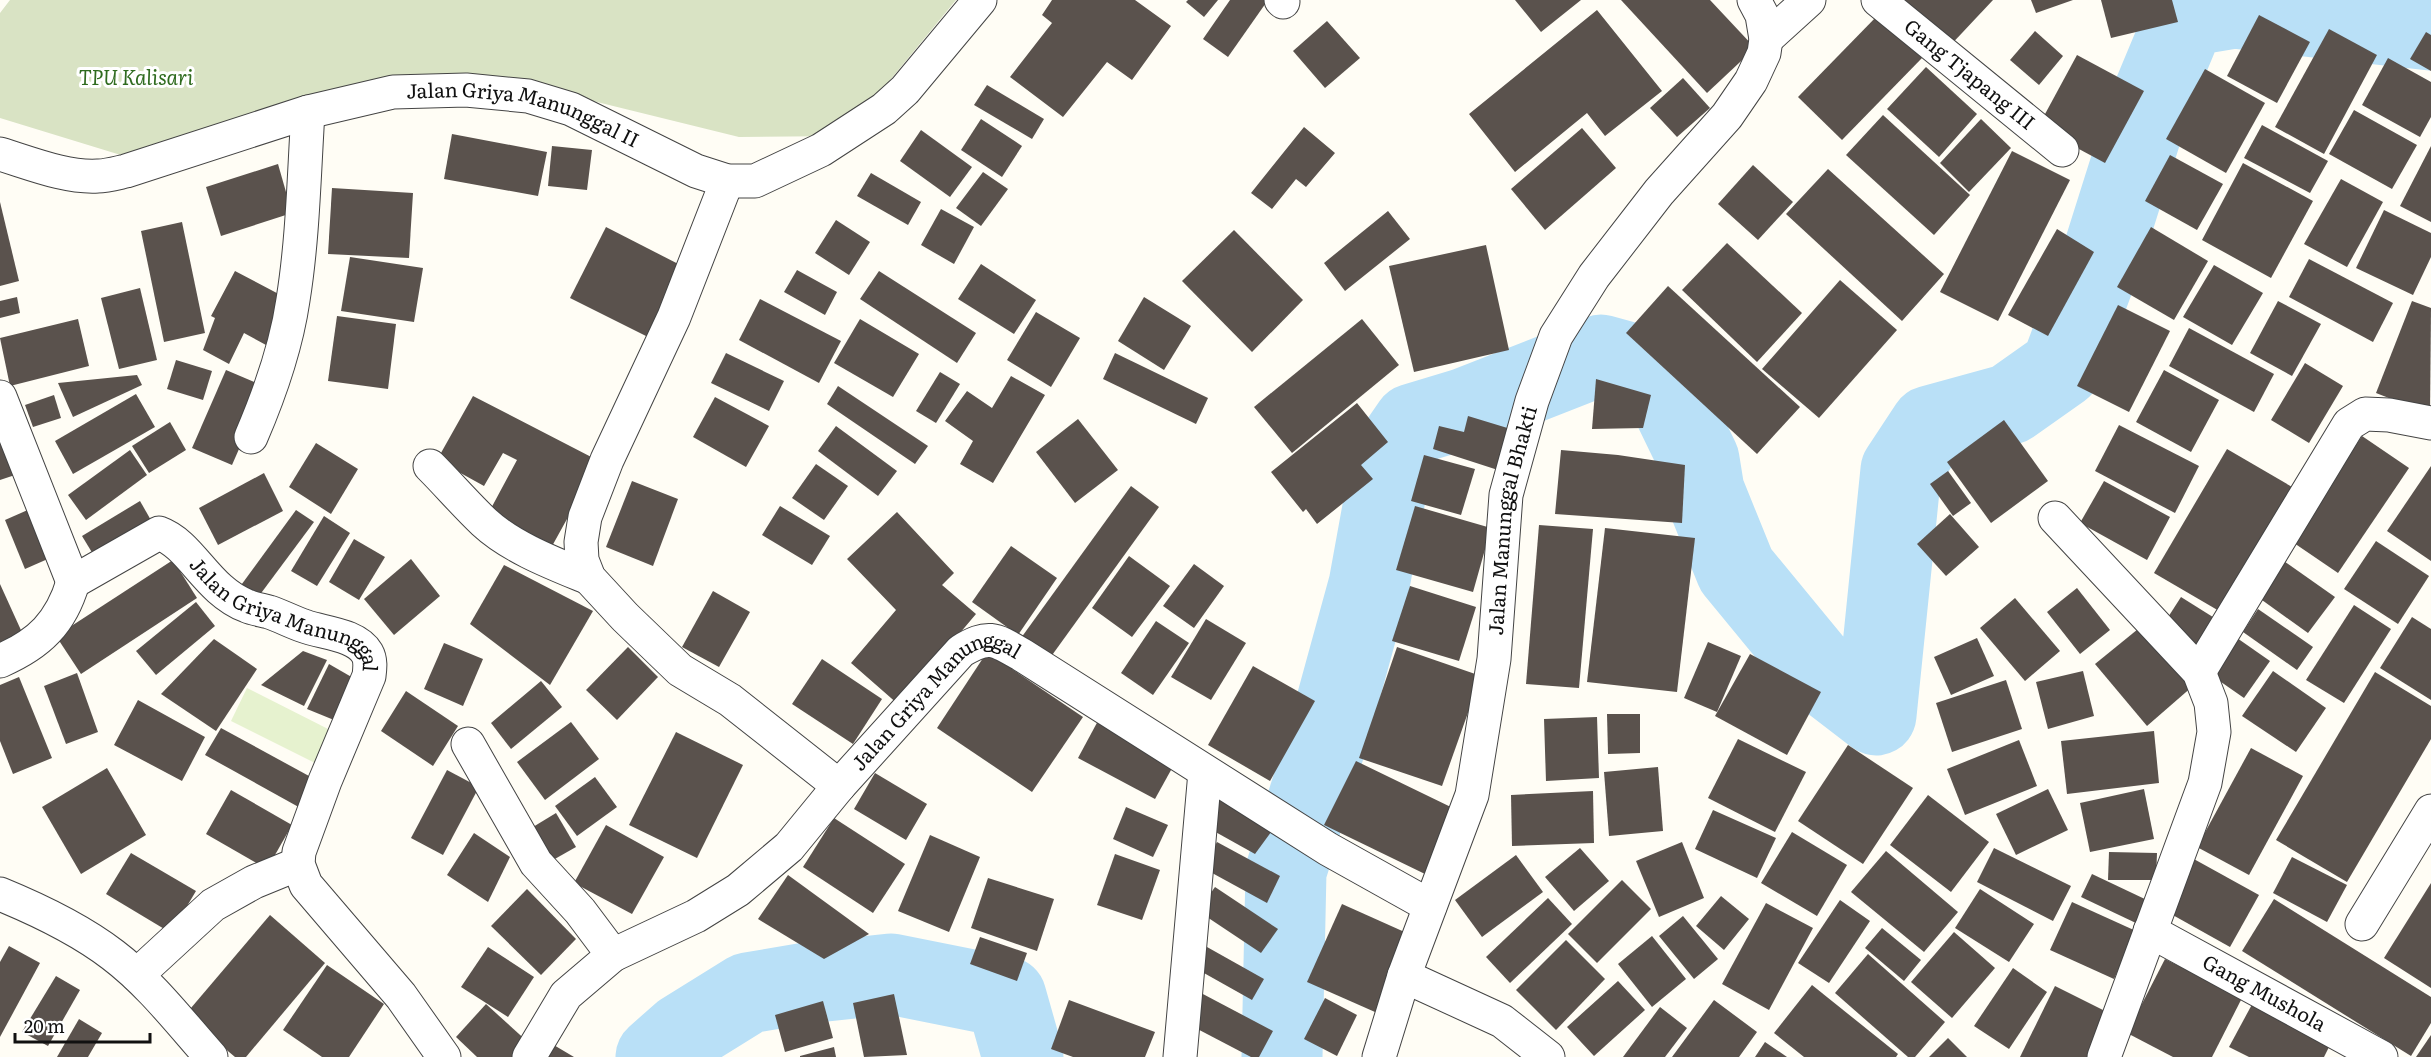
<svg xmlns="http://www.w3.org/2000/svg" width="2431" height="1057" font-family="Literata,serif">
  <rect width="100%" height="100%" fill="#fffdf5"/>
  <!-- cemetery -->
  <path fill="#d9e3c4" d="M10 0H956L844 136 739 137 532 86 351 85 137 160 0 118V13Z"/>
  <!-- pitch -->
  <path fill="#e6f2cf" d="M247 688 338 734 323 767 231 721Z"/>
  <g fill="none" stroke-linecap="round" stroke-linejoin="round">
    <!-- river -->
    <g stroke="#b9e0f7" stroke-width="81">
      <path d="M656 1057 682 1034 748 993 807 983 891 974 1006 997 1023 1057"/>
      <path d="M1282 1057 1286 871 1324 749 1369 585 1393 453 1413 424 1466 408 1601 355 1641 366 1668 396 1699 460 1704 491 1736 570 1820 672 1876 715 1901 470 1930 426 2010 404 2061 368 2100 263 2153 95 2186 16 2234 8 2431 30"/>
    </g>
  </g>
  <!-- building -->
  <g fill="#5a524d">
    <path d="M1052 0H1135L1171 26 1132 80 1107 62 1063 117 1010 77 1052 23 1042 15Z"/>
    <path d="M1188 0H1218L1204 17 1186 2Z"/>
    <path d="M1230 0H1268L1228 57 1203 39Z"/>
    <path d="M1515 0H1581L1541 32Z"/>
    <path d="M1621 0H1710L1755 48 1707 93Z"/>
    <path d="M1892 0H1993L1946 50Z"/>
    <path d="M2031 0H2073L2036 13Z"/>
    <path d="M2101 0H2172L2178 22 2111 38Z"/>
    <path d="M1597 10 1662 91 1605 136 1587 113 1515 172 1469 114Z"/>
    <path d="M1878 15 1922 58 1842 140 1798 97Z"/>
    <path d="M2259 15 2310 42 2277 103 2227 76Z"/>
    <path d="M1327 21 1360 58 1325 88 1293 51Z"/>
    <path d="M2329 29 2377 55 2324 154 2275 127Z"/>
    <path d="M2035 31 2063 56 2039 85 2010 60Z"/>
    <path d="M2426 32 2431 35V71L2410 59Z"/>
    <path d="M2077 55 2144 91 2105 163 2038 127Z"/>
    <path d="M2388 58 2431 82V117L2420 137 2362 105Z"/>
    <path d="M1926 67 1977 114 1939 157 1887 109Z"/>
    <path d="M2205 69 2265 103 2226 173 2166 139Z"/>
    <path d="M1683 78 1710 108 1677 137 1650 108Z"/>
    <path d="M987 85 1044 119 1032 139 974 105Z"/>
    <path d="M2354 110 2417 145 2392 189 2329 154Z"/>
    <path d="M1883 115 1970 195 1934 235 1846 155Z"/>
    <path d="M981 119 1022 146 1002 177 961 150Z"/>
    <path d="M1981 119 2011 148 1969 192 1940 163Z"/>
    <path d="M2262 125 2328 161 2310 193 2244 158Z"/>
    <path d="M1304 127 1335 153 1306 187 1296 179 1272 209 1251 193Z"/>
    <path d="M1582 128 1616 168 1545 230 1511 189Z"/>
    <path d="M921 130 972 167 950 197 900 161Z"/>
    <path d="M452 134 547 152 538 196 444 179Z"/>
    <path d="M552 146 592 150 587 190 548 186Z"/>
    <path d="M2431 146V222L2400 206Z"/>
    <path d="M2012 151 2070 180 1998 321 1940 292Z"/>
    <path d="M2170 155 2223 184 2197 230 2145 201Z"/>
    <path d="M2243 163 2313 201 2271 278 2202 240Z"/>
    <path d="M278 164 292 213 221 236 206 187Z"/>
    <path d="M1753 165 1793 202 1758 240 1718 204Z"/>
    <path d="M1828 169 1944 274 1902 321 1786 214Z"/>
    <path d="M983 172 1008 189 981 226 956 208Z"/>
    <path d="M871 173 921 202 908 225 857 196Z"/>
    <path d="M2341 179 2383 202 2347 267 2304 244Z"/>
    <path d="M332 188 413 193 409 258 328 254Z"/>
    <path d="M0 202 19 281 0 286Z"/>
    <path d="M941 209 974 227 954 264 921 245Z"/>
    <path d="M2384 210 2431 233V257L2413 295 2356 268Z"/>
    <path d="M1388 211 1410 239 1345 291 1324 263Z"/>
    <path d="M836 220 870 242 849 275 815 253Z"/>
    <path d="M182 222 205 333 164 342 141 231Z"/>
    <path d="M606 227 690 270 654 340 570 298Z"/>
    <path d="M2151 227 2208 261 2174 320 2117 287Z"/>
    <path d="M2057 229 2094 252 2048 336 2008 315Z"/>
    <path d="M1234 230 1303 300 1252 352 1182 281Z"/>
    <path d="M1727 243 1802 313 1757 362 1682 290Z"/>
    <path d="M1486 245 1509 350 1414 372 1389 266Z"/>
    <path d="M350 257 423 268 414 322 341 311Z"/>
    <path d="M2309 259 2393 303 2373 342 2289 297Z"/>
    <path d="M981 264 1036 300 1014 334 958 299Z"/>
    <path d="M2214 265 2263 293 2232 345 2183 317Z"/>
    <path d="M797 270 837 292 825 315 784 292Z"/>
    <path d="M235 271 290 300 266 345 244 333 229 364 203 350 215 318 211 316Z"/>
    <path d="M879 271 976 333 957 363 860 299Z"/>
    <path d="M1840 280 1897 330 1819 418 1762 369Z"/>
    <path d="M1668 286 1800 407 1757 454 1626 333Z"/>
    <path d="M140 288 157 360 119 369 101 298Z"/>
    <path d="M17 297 20 313 0 318V301Z"/>
    <path d="M1144 297 1191 326 1164 370 1118 341Z"/>
    <path d="M760 299 841 341 819 383 739 340Z"/>
    <path d="M2278 301 2321 324 2292 376 2250 353Z"/>
    <path d="M2412 301 2431 308 2430 414 2376 393Z"/>
    <path d="M2118 305 2170 331 2129 412 2077 386Z"/>
    <path d="M1036 312 1080 338 1051 387 1007 360Z"/>
    <path d="M337 316 396 324 388 389 328 381Z"/>
    <path d="M78 319 89 366 10 386 0 338Z"/>
    <path d="M860 319 919 354 893 397 834 363Z"/>
    <path d="M1362 319 1399 365 1292 453 1254 407Z"/>
    <path d="M2189 328 2274 374 2254 412 2169 366Z"/>
    <path d="M726 353 784 381 769 411 711 383Z"/>
    <path d="M1115 353 1208 398 1196 424 1103 379Z"/>
    <path d="M176 360 212 371 203 400 167 389Z"/>
    <path d="M2305 363 2343 386 2309 443 2271 420Z"/>
    <path d="M226 370 266 387 232 465 192 448Z"/>
    <path d="M2164 370 2219 400 2191 452 2136 422Z"/>
    <path d="M940 372 960 384 936 423 916 411Z"/>
    <path d="M137 375 142 385 73 417 58 383Z"/>
    <path d="M1011 376 1045 395 993 483 960 464 973 441 945 421 967 391 992 408Z"/>
    <path d="M1596 379 1651 395 1643 428 1592 429Z"/>
    <path d="M838 386 928 446 915 464 827 404Z"/>
    <path d="M136 394 155 427 73 474 55 441Z"/>
    <path d="M54 395 61 418 33 427 25 405Z"/>
    <path d="M473 396 599 461 551 548 488 514 517 460 503 453 484 486 437 460Z"/>
    <path d="M715 397 769 426 746 467 693 437Z"/>
    <path d="M1357 403 1388 442 1361 465 1373 479 1317 524 1306 509 1303 512 1271 472Z"/>
    <path d="M1468 416 1514 430 1501 471 1433 449 1439 426 1464 432Z"/>
    <path d="M1078 419 1118 470 1075 503 1036 452Z"/>
    <path d="M2004 420 2048 481 1991 523 1947 462Z"/>
    <path d="M170 422 186 450 149 473 132 446Z"/>
    <path d="M0 423 18 474 0 480Z"/>
    <path d="M2119 425 2199 466 2175 513 2095 471Z"/>
    <path d="M836 426 897 471 878 496 818 451Z"/>
    <path d="M2362 436 2409 468 2338 573 2291 541Z"/>
    <path d="M316 443 358 469 331 514 289 487Z"/>
    <path d="M2227 449 2299 491 2226 615 2154 573Z"/>
    <path d="M130 450 147 475 86 520 68 495Z"/>
    <path d="M1561 450 1618 455 1685 465 1682 523 1555 514Z"/>
    <path d="M1424 455 1475 469 1461 515 1411 501Z"/>
    <path d="M816 464 848 486 824 520 792 498Z"/>
    <path d="M2431 466V561L2387 531Z"/>
    <path d="M1948 471 1971 503 1953 516 1930 484Z"/>
    <path d="M264 473 283 511 218 545 199 508Z"/>
    <path d="M632 481 678 499 653 566 606 547Z"/>
    <path d="M2104 481 2170 517 2147 560 2080 523Z"/>
    <path d="M1131 486 1159 507 1050 658 1021 638Z"/>
    <path d="M140 501 156 529 99 564 82 536Z"/>
    <path d="M780 506 830 536 812 565 762 535Z"/>
    <path d="M1415 506 1491 528 1473 592 1396 570Z"/>
    <path d="M30 509 50 558 25 569 5 520Z"/>
    <path d="M296 510 314 522 256 600 239 588Z"/>
    <path d="M897 512 954 573 942 585 976 614 899 705 851 663 896 610 847 559Z"/>
    <path d="M1950 514 1979 547 1946 576 1917 544Z"/>
    <path d="M324 516 350 533 317 586 291 571Z"/>
    <path d="M1539 525 1593 529 1579 688 1526 684Z"/>
    <path d="M1605 528 1695 538 1677 692 1587 682Z"/>
    <path d="M354 539 385 557 359 600 329 582Z"/>
    <path d="M2376 541 2429 576 2398 624 2344 589Z"/>
    <path d="M1011 546 1057 578 1018 635 972 602Z"/>
    <path d="M1129 556 1170 586 1132 637 1092 608Z"/>
    <path d="M411 559 440 596 394 635 364 599Z"/>
    <path d="M2281 559 2335 597 2308 633 2255 595Z"/>
    <path d="M173 560 197 598 81 674 56 636Z"/>
    <path d="M1194 564 1224 586 1194 628 1163 606Z"/>
    <path d="M504 565 593 611 550 685 470 624Z"/>
    <path d="M0 584 25 639 0 650Z"/>
    <path d="M1410 586 1476 607 1459 661 1392 641Z"/>
    <path d="M2077 588 2110 630 2080 654 2047 612Z"/>
    <path d="M713 591 750 612 719 667 682 647Z"/>
    <path d="M2181 597 2224 624 2205 653 2163 625Z"/>
    <path d="M2015 598 2060 651 2025 681 1980 628Z"/>
    <path d="M196 602 215 626 156 675 136 651Z"/>
    <path d="M2354 605 2391 629 2344 703 2306 680Z"/>
    <path d="M2258 609 2313 647 2297 670 2243 632Z"/>
    <path d="M2412 617 2431 629V700L2380 668Z"/>
    <path d="M1206 619 1246 643 1211 700 1171 677Z"/>
    <path d="M1156 621 1189 643 1153 695 1121 673Z"/>
    <path d="M2143 625 2193 686 2147 726 2095 664Z"/>
    <path d="M1977 638 1994 676 1951 695 1934 657Z"/>
    <path d="M2237 638 2270 661 2244 698 2211 675Z"/>
    <path d="M214 639 257 669 216 731 161 694Z"/>
    <path d="M1708 642 1741 656 1717 712 1684 698Z"/>
    <path d="M444 643 483 659 463 706 424 689Z"/>
    <path d="M628 647 658 677 617 720 586 690Z"/>
    <path d="M1397 647 1481 676 1442 786 1359 758Z"/>
    <path d="M303 651 327 660 304 706 261 685Z"/>
    <path d="M987 652 1083 717 1032 792 937 728Z"/>
    <path d="M1750 654 1821 692 1787 755 1715 716Z"/>
    <path d="M822 659 882 699 853 744 792 704Z"/>
    <path d="M329 664 355 679 334 720 307 709Z"/>
    <path d="M1253 666 1315 701 1270 781 1208 745Z"/>
    <path d="M2083 671 2094 716 2048 729 2036 682Z"/>
    <path d="M2273 671 2326 708 2296 752 2242 716Z"/>
    <path d="M2375 672 2431 706V739L2347 882 2276 840Z"/>
    <path d="M77 673 98 732 66 744 44 686Z"/>
    <path d="M19 677 52 758 13 774 0 741V685Z"/>
    <path d="M2006 680 2022 729 1952 752 1936 703Z"/>
    <path d="M541 681 562 707 511 749 491 723Z"/>
    <path d="M406 691 458 726 433 766 381 731Z"/>
    <path d="M138 700 205 737 182 781 114 745Z"/>
    <path d="M1607 714H1640V753L1608 754Z"/>
    <path d="M1597 717 1599 778 1546 781 1544 719Z"/>
    <path d="M1099 719 1176 761 1155 799 1078 758Z"/>
    <path d="M571 722 599 759 545 800 517 762Z"/>
    <path d="M221 728 320 782 304 810 205 755Z"/>
    <path d="M2154 731 2159 783 2067 794 2061 741Z"/>
    <path d="M676 732 743 765 697 858 629 825Z"/>
    <path d="M1738 739 1806 772 1775 832 1708 798Z"/>
    <path d="M2019 740 2037 786 1965 815 1947 769Z"/>
    <path d="M1848 745 1913 788 1863 864 1798 821Z"/>
    <path d="M2251 748 2303 776 2249 875 2197 847Z"/>
    <path d="M1356 761 1457 810 1425 874 1324 825Z"/>
    <path d="M1658 767 1663 831 1609 836 1604 772Z"/>
    <path d="M107 768 146 835 81 874 42 807Z"/>
    <path d="M447 770 479 787 443 855 411 838Z"/>
    <path d="M875 773 927 804 906 840 854 809Z"/>
    <path d="M595 777 617 807 577 836 555 806Z"/>
    <path d="M1224 788 1274 828 1255 854 1203 825Z"/>
    <path d="M2048 789 2068 830 2016 855 1996 814Z"/>
    <path d="M2144 789 2154 839 2090 852 2080 803Z"/>
    <path d="M231 790 292 825 267 869 206 834Z"/>
    <path d="M1593 791 1594 843 1512 846 1511 795Z"/>
    <path d="M1928 795 1989 842 1951 892 1890 845Z"/>
    <path d="M1126 807 1168 825 1153 857 1113 839Z"/>
    <path d="M1713 810 1776 838 1757 878 1695 849Z"/>
    <path d="M556 813 576 847 553 860 533 827Z"/>
    <path d="M834 818 905 864 873 913 803 867Z"/>
    <path d="M606 825 664 857 632 914 574 883Z"/>
    <path d="M1792 832 1847 865 1817 916 1761 883Z"/>
    <path d="M474 833 510 857 488 902 447 875Z"/>
    <path d="M930 835 980 857 949 932 898 911Z"/>
    <path d="M1217 842 1280 876 1267 903 1203 868Z"/>
    <path d="M1682 842 1704 898 1659 917 1636 861Z"/>
    <path d="M1580 848 1609 881 1574 911 1545 877Z"/>
    <path d="M1994 848 2071 886 2053 921 1977 882Z"/>
    <path d="M1886 851 1958 912 1924 952 1851 892Z"/>
    <path d="M2109 852 2157 853 2156 880H2108Z"/>
    <path d="M131 853 196 891 171 933 106 894Z"/>
    <path d="M1115 854 1160 870 1142 920 1097 905Z"/>
    <path d="M1516 855 1543 892 1482 937 1455 900Z"/>
    <path d="M2292 857 2347 885 2327 922 2273 893Z"/>
    <path d="M2192 858 2259 895 2230 947 2162 909Z"/>
    <path d="M2092 874 2149 901 2138 924 2081 897Z"/>
    <path d="M788 875 869 934 824 959 758 919Z"/>
    <path d="M988 878 1054 899 1037 951 971 928Z"/>
    <path d="M1622 880 1651 909 1597 963 1568 934Z"/>
    <path d="M2431 883V988L2384 958Z"/>
    <path d="M1215 887 1278 929 1261 953 1198 911Z"/>
    <path d="M527 889 576 939 541 975 491 926Z"/>
    <path d="M1980 889 2034 924 2009 962 1955 928Z"/>
    <path d="M1721 896 1749 919 1724 950 1696 926Z"/>
    <path d="M1548 898 1572 924 1510 983 1486 957Z"/>
    <path d="M2274 899 2431 997V1023L2411 1056 2242 951Z"/>
    <path d="M1840 900 1870 921 1829 983 1798 963Z"/>
    <path d="M2072 902 2136 931 2114 979 2050 950Z"/>
    <path d="M1766 903 1813 928 1769 1010 1722 984Z"/>
    <path d="M1342 904 1409 934 1375 1012 1307 982Z"/>
    <path d="M270 915 325 963 246 1057H235L185 1015Z"/>
    <path d="M1683 916 1718 959 1694 979 1659 936Z"/>
    <path d="M1882 928 1921 960 1904 981 1865 948Z"/>
    <path d="M1954 932 1995 968 1952 1018 1911 982Z"/>
    <path d="M1652 936 1686 979 1652 1007 1618 964Z"/>
    <path d="M980 937 1027 953 1017 981 970 964Z"/>
    <path d="M1566 940 1605 979 1556 1030 1516 990Z"/>
    <path d="M9 946 40 963 0 1037V962Z"/>
    <path d="M488 947 534 977 508 1017 461 987Z"/>
    <path d="M1207 947 1264 979 1252 1000 1195 968Z"/>
    <path d="M1868 954 1945 1022 1915 1057H1908L1835 993Z"/>
    <path d="M2165 959 2242 998 2212 1057H2173L2127 1033Z"/>
    <path d="M327 965 384 1004 349 1057H322L283 1030Z"/>
    <path d="M2013 968 2047 992 2009 1049 1974 1026Z"/>
    <path d="M56 976 80 990 48 1046 22 1032Z"/>
    <path d="M1618 981 1645 1010 1594 1056 1567 1027Z"/>
    <path d="M1812 985 1898 1054 1896 1057H1804L1774 1033Z"/>
    <path d="M2055 986 2109 1013 2088 1057H2020Z"/>
    <path d="M1201 993 1273 1031 1259 1057H1251L1186 1023Z"/>
    <path d="M894 994 907 1055 864 1057 853 1003Z"/>
    <path d="M2256 997 2334 1037 2324 1057H2249L2229 1047Z"/>
    <path d="M1325 998 1357 1015 1337 1056 1304 1039Z"/>
    <path d="M1069 1000 1155 1032 1145 1057H1073L1051 1049Z"/>
    <path d="M1714 1000 1757 1032 1739 1057H1672Z"/>
    <path d="M823 1001 833 1038 785 1052 775 1015Z"/>
    <path d="M486 1004 530 1044 518 1057H477L456 1037Z"/>
    <path d="M1660 1007 1687 1028 1665 1057H1623Z"/>
    <path d="M79 1019 102 1033 88 1057H57Z"/>
    <path d="M2431 1035V1057H2416Z"/>
    <path d="M1948 1038 1967 1057H1929Z"/>
    <path d="M547 1041 574 1057H537Z"/>
    <path d="M1765 1042 1787 1057H1755Z"/>
    <path d="M834 1047 836 1057H800V1056Z"/>
  </g>
  <g fill="none" stroke-linecap="round" stroke-linejoin="round">
    <!-- minor casing -->
    <g stroke="#444" stroke-width="35">
      <g id="minor">
        <path d="M1281 0 1283 2"/>
        <path id="s1" d="M1878 0 2062 150"/>
        <path d="M1766 39 1809 0"/>
        <path id="s2" d="M0 154C30 163 66 178 98 176 107 176 117 173 126 171L308 112 393 92 466 90 528 96 571 109 696 171 727 181H755L821 150 884 109 905 90 980 0"/>
        <path d="M727 181 674 317 607 460 585 517 581 542 582 560 589 578 625 617 680 670 730 700 839 786"/>
        <path d="M0 397 73 582"/>
        <path d="M251 437C270 393 286 348 293 300 303 238 304 174 308 112"/>
        <path d="M430 466C448 484 466 505 484 522 512 548 555 564 589 578"/>
        <path d="M2055 518 2199 672 2211 703 2214 732 2205 783 2104 1057"/>
        <path id="s3" d="M73 582 159 533C192 545 206 590 247 606 254 609 262 610 269 612 281 616 292 622 304 626 322 633 356 634 367 653 371 660 370 668 369 676L325 781 299 852 298 864 306 885 401 996 444 1057"/>
        <path d="M0 661C39 644 61 623 73 582"/>
        <path d="M2199 672 2349 424 2365 414 2389 415 2431 423"/>
        <path d="M468 744 536 863 580 911 613 955"/>
        <path d="M0 894C39 910 79 929 113 955 150 983 180 1022 211 1057"/>
        <path d="M2362 924 2431 811"/>
        <path id="s4" d="M2150 931 2381 1057"/>
        <path d="M137 975 213 905 254 882 298 864"/>
        <path d="M1404 976 1502 1021 1548 1057"/>
        <path id="s5" d="M529 1057 566 995 613 955 696 916 738 890 789 847 839 786 961 651C989 634 995 639 1022 655L1328 849 1430 906"/>
        <path d="M1180 1057 1205 772"/>
        <path id="s6" d="M1379 1057 1404 976 1472 795 1494 659 1506 495 1532 401 1556 336 1594 276 1659 192 1727 116 1751 81 1764 53 1766 39 1762 15 1754 0"/>
      </g>
    </g>
    <!-- minor -->
    <use href="#minor" stroke="#fff" stroke-width="33"/>
  </g>
  <g text-anchor="middle" stroke-width="6" stroke-linejoin="round" paint-order="stroke">
    <!-- street labels -->
    <g font-size="20" fill="#111" stroke="#fff">
      <text dy="7" stroke="none"><textPath href="#s1" startOffset="118">Gang Tjapang III</textPath></text>
      <text dy="7" stroke="none"><textPath href="#s2" startOffset="542">Jalan Griya Manunggal II</textPath></text>
      <text dy="7" stroke="none"><textPath href="#s6" startOffset="556">Jalan Manunggal Bhakti</textPath></text>
      <text dy="7" stroke="none"><textPath href="#s3" startOffset="254">Jalan Griya Manunggal</textPath></text>
      <text dy="7" stroke="none"><textPath href="#s5" startOffset="556">Jalan Griya Manunggal</textPath></text>
      <text dy="7" stroke="none"><textPath href="#s4" startOffset="130">Gang Mushola</textPath></text>
    </g>
    <!-- park labels -->
    <g font-size="20" font-style="italic" fill="#2f6b1f" stroke="#fff">
      <text x="136" y="85">TPU Kalisari</text>
    </g>
  </g>
  <!-- scale -->
  <path d="M15 1033v9h135v-9" fill="none" stroke="#111111" stroke-width="3"/>
  <text x="24" y="1033" font-size="18" fill="#111111" stroke="#ffffff" stroke-width="4.5" paint-order="stroke">20 m</text>
</svg>
